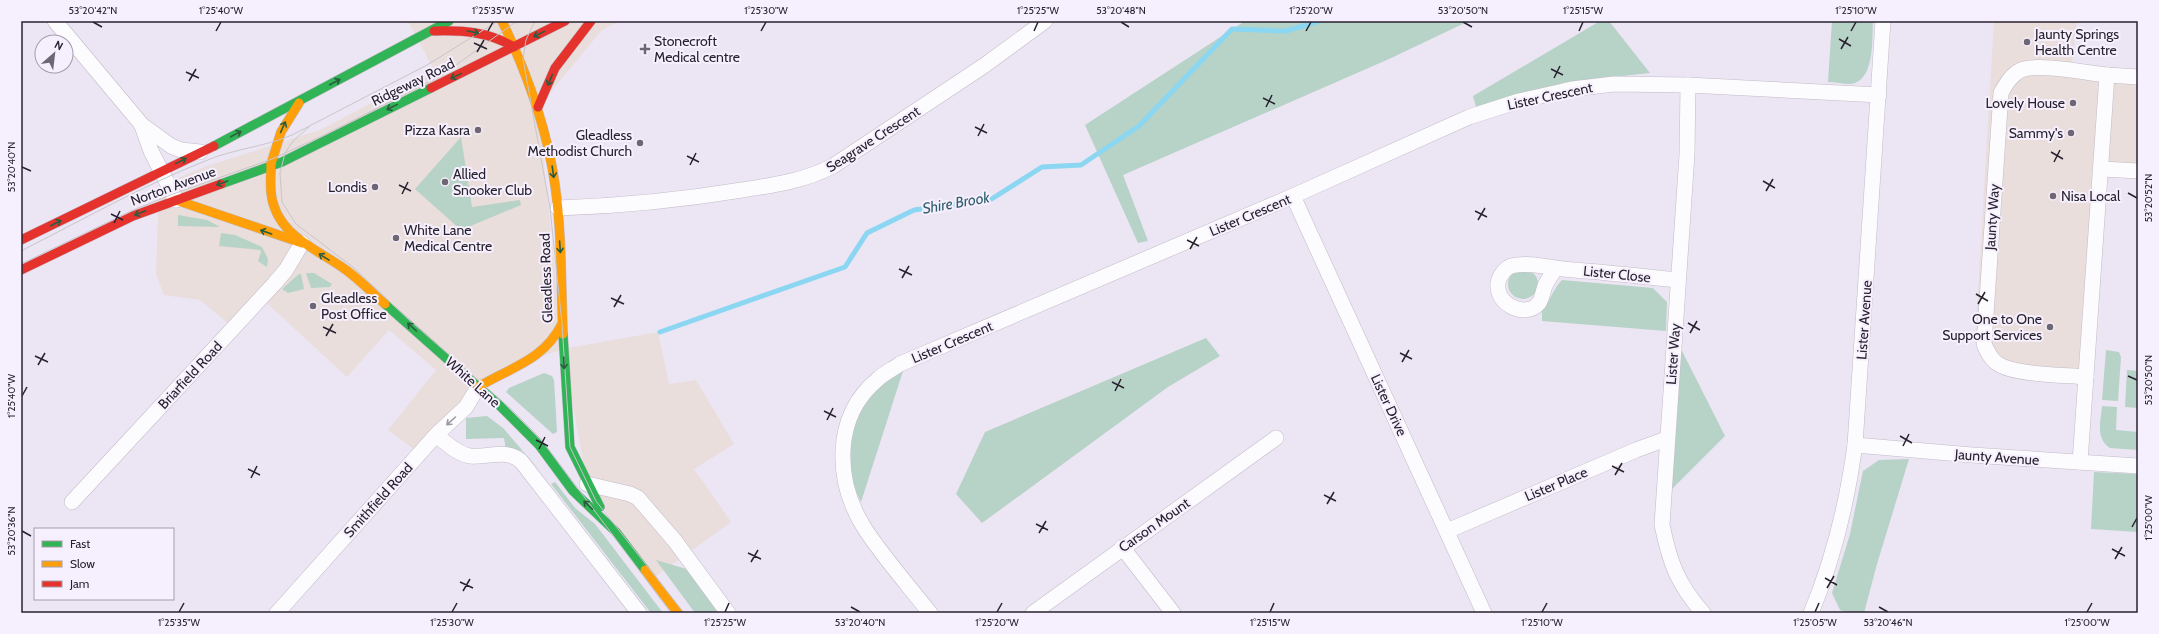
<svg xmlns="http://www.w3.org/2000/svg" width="2159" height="634" font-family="Cabin,sans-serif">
  <rect width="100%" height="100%" fill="#ece5f4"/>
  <!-- commercial -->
  <g fill="#e9dedb">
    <path d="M408 21H620L602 30 538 107 563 349 658 332 669 384 696 380 734 444 694 469 731 522 652 579 587 484 563 349 508 369 419 453 388 430 436 370 389 330 347 377 257 294 229 324 200 300 164 295 156 274 159 186 207 166 320 130 434 70Z"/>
    <path d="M1994 21H2077L2072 63 2138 70V169L2105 167 2078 372 2009 367 1975 343Z"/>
  </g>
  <!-- green -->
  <g fill="#b7d2c6">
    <path d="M1245 21H1469L1389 59 1123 175 1148 241 1138 243 1085 125Z"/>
    <path d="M1600 21H1609L1650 73 1567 82 1476 107 1473 96Z"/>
    <path d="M1832 21H1873C1872 39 1875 82 1850 84 1843 84 1835 82 1828 82Z"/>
    <path d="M461 137 472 207 520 200 521 205 461 230 415 189Z"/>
    <path d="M178 215 207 220 220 227 178 226Z"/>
    <path d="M221 233 235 235 262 247 268 259 267 267 258 261 261 252 260 250 219 246Z"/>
    <circle cx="1523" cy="284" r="15"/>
    <path d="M306 273H314L332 284 330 287 311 288Z"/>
    <path d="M299 274H301L304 289 288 293 282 289Z"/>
    <path d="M1562 280 1653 288 1667 302 1666 331 1542 321V311C1550 301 1553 289 1562 280Z"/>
    <path d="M1206 338 1220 356 1168 387 982 523 956 494 985 432Z"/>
    <path d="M1679 345 1725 436 1671 490Z"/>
    <path d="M2106 350 2119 352 2121 357 2118 401 2102 400Z"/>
    <path d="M2127 370 2138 371V408L2125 407Z"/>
    <path d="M903 371 861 502C837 458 853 390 903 371Z"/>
    <path d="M544 373 552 376 554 380 557 432 553 434 506 392 509 388Z"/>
    <path d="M2102 406 2117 407 2116 430 2138 432V450L2110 448C2095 438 2101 421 2102 406Z"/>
    <path d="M487 416 503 428 541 472 522 451 518 450H506L504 438 466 439V418Z"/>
    <path d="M1909 459 1877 564 1864 613H1848L1840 610 1832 593 1850 534 1863 471 1879 460Z"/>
    <path d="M2094 472 2138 474V532L2091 529Z"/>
    <path d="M555 482 575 508 595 524 663 613H651L551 484Z"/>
    <path d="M656 560 690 570 720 613H695Z"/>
  </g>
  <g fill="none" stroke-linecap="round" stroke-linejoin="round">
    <!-- stream -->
    <path stroke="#8bd6f1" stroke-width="5" d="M660 332 845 267 867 233 914 210 990 200 1042 167 1081 165 1139 126 1232 29 1286 31 1320 21"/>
    <!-- street casing -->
    <g stroke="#c1bbc7" stroke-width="16">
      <g id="street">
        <path d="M55 21 142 125 171 146 181 150 200 152"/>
        <path d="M1688 85 1687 154 1662 525C1670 563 1677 583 1703 613"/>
        <path d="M142 126 151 151 176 200"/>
        <path d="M2102 169 2138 171"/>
        <path d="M1293 196 1484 613"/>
        <path d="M558 208C620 206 681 200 742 190 774 185 804 181 833 166L985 65 1045 21"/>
        <path d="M1556 268C1552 274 1548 279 1545 286 1543 291 1542 299 1539 303 1526 320 1491 303 1499 279 1501 274 1506 268 1511 266 1527 262 1547 267 1563 269 1601 272 1640 276 1678 280"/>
        <path d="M2086 377C2065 375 2015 375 1998 364 1991 360 1987 351 1984 344L2001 93C2006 84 2011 75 2021 70 2038 63 2087 73 2107 75"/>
        <path d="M436 435C445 442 457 454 470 456 490 458 504 448 521 461L639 613"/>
        <path d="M1855 445 1972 455 2138 466"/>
        <path d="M2080 462 2107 75 2138 77"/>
        <path d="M587 484 630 494 638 498 675 541 728 613"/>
        <path d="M72 502 274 284 286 270 302 243"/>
        <path d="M1447 531 1636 450 1666 439"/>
        <path d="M1122 547 1173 613"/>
        <path d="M277 613 436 435 466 407 478 387"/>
        <path d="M930 613C908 585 884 558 865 529 835 482 832 417 878 379 884 373 893 369 900 364L1293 196 1469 117 1519 101 1572 89 1614 84 1688 85 1879 95"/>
        <path d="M1033 613 1276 438"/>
        <path d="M1811 613C1834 558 1847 503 1855 445L1883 21"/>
      </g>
    </g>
    <!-- fast casing -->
    <g stroke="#c1bbc7" stroke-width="10">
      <g id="fast">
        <path d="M214 146 449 21"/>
        <path d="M221 184 282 162 431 88"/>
        <path d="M385 304 499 405 539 445 573 491 616 532 645 570"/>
        <path d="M563 334 570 447 600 507"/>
      </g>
    </g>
    <!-- slow casing -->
    <g stroke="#c1bbc7" stroke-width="10">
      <g id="slow">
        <path d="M502 21C527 73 547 128 555 185 562 234 561 284 563 334"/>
        <path d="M271 164C271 173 270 182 271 192 275 235 316 248 346 270 360 280 372 293 385 304"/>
        <path d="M271 164 281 132 299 103"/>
        <path d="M176 200 302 243"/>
        <path d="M478 387C511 367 543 361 562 324"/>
        <path d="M645 570 678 613"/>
      </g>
    </g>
    <!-- jam casing -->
    <g stroke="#c1bbc7" stroke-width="10">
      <g id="jam">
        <path d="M434 31C463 30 489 32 514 47"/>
        <path d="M431 88 565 21"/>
        <path d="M538 107 555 68 591 21"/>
        <path d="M21 240 214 146"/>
        <path d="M21 270 133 216 221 184"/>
      </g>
    </g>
    <!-- street -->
    <use href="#street" stroke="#fcfbfd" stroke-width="15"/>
    <!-- fast -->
    <use href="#fast" stroke="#30b455" stroke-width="9"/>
    <!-- slow -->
    <use href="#slow" stroke="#ff9f0a" stroke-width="9"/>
    <!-- jam -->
    <use href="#jam" stroke="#e5322d" stroke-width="9"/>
    <!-- tram -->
    <g stroke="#c8c6ca" stroke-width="1">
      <path d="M535 21 526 40 523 59 550 208 562 324 570 447 596 501 684 613"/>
      <path d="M309 127 293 141 285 153 280 173 282 202 296 224 354 268 408 319 510 408 541 439 671 613"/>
      <path d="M21 251C82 220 142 186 205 161 233 149 264 147 292 135L427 65 498 21"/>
      <path d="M21 264 131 211 173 194 272 159 322 136 441 76 517 21"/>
    </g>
  </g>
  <!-- one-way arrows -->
  <defs><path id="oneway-shaft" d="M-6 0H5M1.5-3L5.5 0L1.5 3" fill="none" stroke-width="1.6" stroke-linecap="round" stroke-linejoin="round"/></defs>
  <g stroke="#2b5c3e">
    <use href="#oneway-shaft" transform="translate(473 32) rotate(10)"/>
    <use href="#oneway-shaft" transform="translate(539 34) rotate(154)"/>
    <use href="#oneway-shaft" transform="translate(456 76) rotate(154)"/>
    <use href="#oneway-shaft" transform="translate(550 80) rotate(113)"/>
    <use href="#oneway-shaft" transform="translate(335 82) rotate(-28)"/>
    <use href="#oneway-shaft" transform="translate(392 107) rotate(154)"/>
    <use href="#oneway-shaft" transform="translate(283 127) rotate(-66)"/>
    <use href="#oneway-shaft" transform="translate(236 134) rotate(-28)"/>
    <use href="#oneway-shaft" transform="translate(181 161) rotate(-26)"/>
    <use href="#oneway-shaft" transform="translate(553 172) rotate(82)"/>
    <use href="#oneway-shaft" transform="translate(222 183) rotate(160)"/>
    <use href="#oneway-shaft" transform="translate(140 213) rotate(159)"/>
    <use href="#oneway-shaft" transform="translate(56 223) rotate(-27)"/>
    <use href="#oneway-shaft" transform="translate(266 232) rotate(-161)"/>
    <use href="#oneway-shaft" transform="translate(560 247) rotate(86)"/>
    <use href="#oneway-shaft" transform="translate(324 257) rotate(-148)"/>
    <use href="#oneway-shaft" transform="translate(412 327) rotate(-138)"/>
    <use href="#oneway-shaft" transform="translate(564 363) rotate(87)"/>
    <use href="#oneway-shaft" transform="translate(588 505) rotate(-136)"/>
  </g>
  <use stroke="#9d99a0" href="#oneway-shaft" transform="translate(451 421) rotate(138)"/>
  <!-- ticks -->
  <path fill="none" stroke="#28222f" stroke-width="1.5" d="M93 22 102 27M1121 22 1129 27M1463 22 1472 27M216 31 221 22M488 31 493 22M761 31 766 22M1034 31 1038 22M1306 31 1311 22M1579 31 1583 22M1851 31 1856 22M1839 39 1851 46M474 43 487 49M1841 49 1848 37M477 52 484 40M1551 69 1563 75M186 72 199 78M1554 78 1560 66M189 81 196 69M1263 98 1275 104M1266 107 1272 95M975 127 987 133M978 136 984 124M2051 152 2063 159M687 156 699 162M2054 162 2060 150M690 165 696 153M22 167 31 171M1763 181 1775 188M399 185 411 191M1766 191 1773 179M2128 193 2137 198M402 194 408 182M1475 211 1487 217M111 214 123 220M1478 220 1485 208M114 223 120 211M1187 240 1199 246M1190 249 1197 237M899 269 912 275M902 278 909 266M1976 294 1988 301M611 298 624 304M1978 304 1985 292M614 307 621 295M1688 323 1700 330M323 327 336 333M1690 333 1697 321M326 336 333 324M1400 353 1412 359M35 356 48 362M1402 362 1409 350M38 365 45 353M2128 376 2137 380M1112 382 1124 388M1115 391 1121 379M22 396 27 387M824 411 836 417M827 420 833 408M1900 436 1912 443M536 440 548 446M1903 446 1909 434M539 449 545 437M1612 466 1624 472M248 469 260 475M1615 475 1622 463M251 478 257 466M1324 495 1336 501M1327 504 1334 492M1036 524 1048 530M2132 527 2137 518M22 531 31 536M1039 533 1046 521M2112 549 2125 556M748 553 761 559M2115 559 2122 547M751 562 758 550M1825 578 1837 585M460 582 473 588M1827 588 1834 576M463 591 470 579M851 607 860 612M1879 607 1888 612M179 612 184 603M452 612 457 603M725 612 729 603M997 612 1002 603M1270 612 1274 603M1542 612 1547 603M1815 612 1819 603M2087 612 2092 603"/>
  <!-- markers -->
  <g fill="#6d6674" stroke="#f6effd" stroke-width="1.5">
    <circle cx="2027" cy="42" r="4"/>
    <path d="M643 43h4v4h4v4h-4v4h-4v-4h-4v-4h4z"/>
    <circle cx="2073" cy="103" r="4"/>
    <circle cx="478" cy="130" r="4"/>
    <circle cx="2071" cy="133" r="4"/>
    <circle cx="640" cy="143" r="4"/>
    <circle cx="445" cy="182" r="4"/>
    <circle cx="375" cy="187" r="4"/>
    <circle cx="2053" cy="196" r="4"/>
    <circle cx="396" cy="238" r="4"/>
    <circle cx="313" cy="306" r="4"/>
    <circle cx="2050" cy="327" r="4"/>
  </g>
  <g text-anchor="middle" stroke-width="4" stroke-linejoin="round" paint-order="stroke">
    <!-- poi labels -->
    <g font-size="14" fill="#28222f" stroke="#f6effd" text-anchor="start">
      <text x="2035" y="39">Jaunty Springs<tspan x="2035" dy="16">Health Centre</tspan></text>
      <text x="654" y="46">Stonecroft<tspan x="654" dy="16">Medical centre</tspan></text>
      <text x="2065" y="108" text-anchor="end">Lovely House</text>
      <text x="470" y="135" text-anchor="end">Pizza Kasra</text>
      <text x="2063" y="138" text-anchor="end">Sammy's</text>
      <text x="632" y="140" text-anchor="end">Gleadless<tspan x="632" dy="16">Methodist Church</tspan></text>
      <text x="453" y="179">Allied<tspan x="453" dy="16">Snooker Club</tspan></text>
      <text x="367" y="192" text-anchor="end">Londis</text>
      <text x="2061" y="201">Nisa Local</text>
      <text x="404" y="235">White Lane<tspan x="404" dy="16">Medical Centre</tspan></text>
      <text x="321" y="303">Gleadless<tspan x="321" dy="16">Post Office</tspan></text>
      <text x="2042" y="324" text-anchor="end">One to One<tspan x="2042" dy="16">Support Services</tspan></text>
    </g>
    <!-- street labels -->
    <g font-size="14" fill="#28222f" stroke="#f6effd">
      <text transform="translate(413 82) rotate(-26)" y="5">Ridgeway Road</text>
      <text transform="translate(1550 96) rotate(-12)" y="5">Lister Crescent</text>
      <text transform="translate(873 139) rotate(-33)" y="5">Seagrave Crescent</text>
      <text transform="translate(173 186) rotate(-20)" y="5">Norton Avenue</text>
      <text transform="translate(1250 215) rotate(-23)" y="5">Lister Crescent</text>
      <text transform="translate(1992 217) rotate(-86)" y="5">Jaunty Way</text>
      <text transform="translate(1617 274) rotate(6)" y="5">Lister Close</text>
      <text transform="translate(546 278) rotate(-92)" y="5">Gleadless Road</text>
      <text transform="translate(1864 320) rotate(-86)" y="5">Lister Avenue</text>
      <text transform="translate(952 342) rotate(-23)" y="5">Lister Crescent</text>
      <text transform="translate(1673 354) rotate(-86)" y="5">Lister Way</text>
      <text transform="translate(190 375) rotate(-47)" y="5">Briarfield Road</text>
      <text transform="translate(473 382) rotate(42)" y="5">White Lane</text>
      <text transform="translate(1389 405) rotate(65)" y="5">Lister Drive</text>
      <text transform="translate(1997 457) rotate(4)" y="5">Jaunty Avenue</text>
      <text transform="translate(1556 484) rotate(-23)" y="5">Lister Place</text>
      <text transform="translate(378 500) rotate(-48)" y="5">Smithfield Road</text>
      <text transform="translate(1154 525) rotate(-35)" y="5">Carson Mount</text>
    </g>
    <!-- water labels -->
    <g font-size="15" font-style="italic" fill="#2f5e6c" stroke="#f6effd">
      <text transform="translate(956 203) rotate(-10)" y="5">Shire Brook</text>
    </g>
  </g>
  <!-- border -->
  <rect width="2159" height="634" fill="none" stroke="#f6effd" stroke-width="44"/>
  <!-- legend -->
  <rect x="34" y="528" width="140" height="72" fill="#f6effd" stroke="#a49dab"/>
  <rect x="42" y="541" width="20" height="6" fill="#30b455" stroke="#a49dab"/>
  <text x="70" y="548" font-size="12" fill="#28222f">Fast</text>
  <rect x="42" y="561" width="20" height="6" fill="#ff9f0a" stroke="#a49dab"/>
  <text x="70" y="568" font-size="12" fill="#28222f">Slow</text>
  <rect x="42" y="581" width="20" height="6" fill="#e5322d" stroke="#a49dab"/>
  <text x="70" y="588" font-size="12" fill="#28222f">Jam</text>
  <!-- north arrow -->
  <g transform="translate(54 54) rotate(28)"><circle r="19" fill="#f6effd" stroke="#a49dab"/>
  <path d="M0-3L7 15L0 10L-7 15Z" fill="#6d6674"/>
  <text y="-6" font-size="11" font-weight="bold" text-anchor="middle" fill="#28222f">N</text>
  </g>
  <rect x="22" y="22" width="2115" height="590" fill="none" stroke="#28222f" stroke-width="1.5"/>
  <g font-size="10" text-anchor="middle" fill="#28222f">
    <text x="93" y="14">53°20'42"N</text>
    <text x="221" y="14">1°25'40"W</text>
    <text x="493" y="14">1°25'35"W</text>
    <text x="766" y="14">1°25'30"W</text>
    <text x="1038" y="14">1°25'25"W</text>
    <text x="1121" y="14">53°20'48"N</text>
    <text x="1311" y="14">1°25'20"W</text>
    <text x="1463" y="14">53°20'50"N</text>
    <text x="1583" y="14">1°25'15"W</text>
    <text x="1856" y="14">1°25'10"W</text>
    <text transform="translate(11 167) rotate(-90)" y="4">53°20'40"N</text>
    <text transform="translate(2148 198) rotate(-90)" y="4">53°20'52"N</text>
    <text transform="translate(2148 380) rotate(-90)" y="4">53°20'50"N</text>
    <text transform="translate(11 396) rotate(-90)" y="4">1°25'40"W</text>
    <text transform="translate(2148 518) rotate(-90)" y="4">1°25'00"W</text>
    <text transform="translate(11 531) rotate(-90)" y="4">53°20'36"N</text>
    <text x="179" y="626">1°25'35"W</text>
    <text x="452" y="626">1°25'30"W</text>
    <text x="725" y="626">1°25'25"W</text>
    <text x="860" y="626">53°20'40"N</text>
    <text x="997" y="626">1°25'20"W</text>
    <text x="1270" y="626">1°25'15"W</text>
    <text x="1542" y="626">1°25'10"W</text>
    <text x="1815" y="626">1°25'05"W</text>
    <text x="1888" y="626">53°20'46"N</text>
    <text x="2087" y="626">1°25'00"W</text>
  </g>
</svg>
